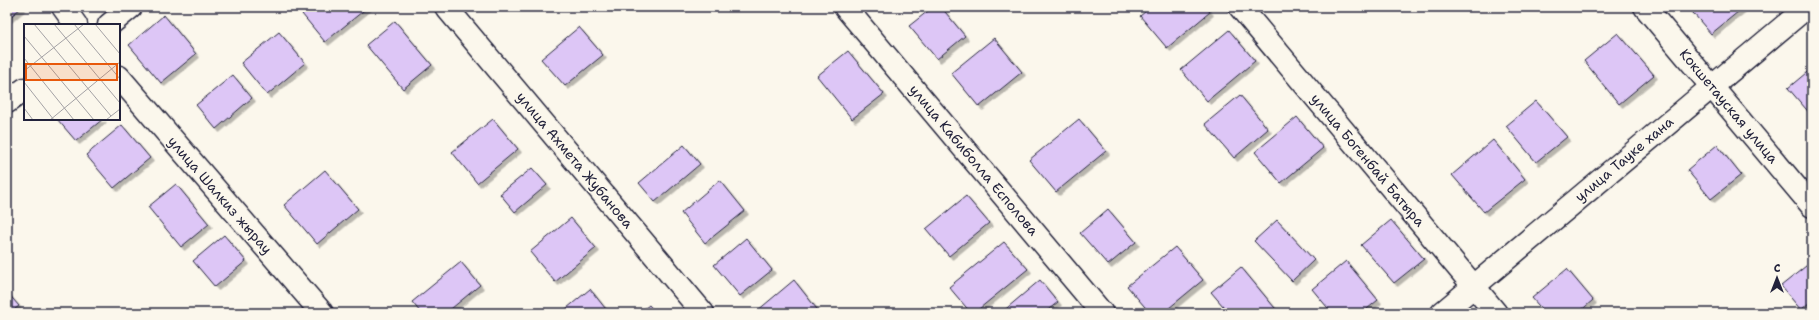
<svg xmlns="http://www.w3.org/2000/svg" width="1819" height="320" font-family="'Shantell Sans',sans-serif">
  <defs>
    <filter id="shadow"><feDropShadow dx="3.5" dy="3.5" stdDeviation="0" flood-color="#0004"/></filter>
  </defs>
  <rect width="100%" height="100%" fill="#fbf7ec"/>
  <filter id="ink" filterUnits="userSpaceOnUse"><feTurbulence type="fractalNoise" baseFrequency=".025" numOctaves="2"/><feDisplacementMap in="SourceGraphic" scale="8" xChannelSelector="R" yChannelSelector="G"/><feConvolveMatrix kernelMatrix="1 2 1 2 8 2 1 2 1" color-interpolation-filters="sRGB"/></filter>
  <g filter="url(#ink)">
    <!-- building -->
    <g fill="#ddc6f6" stroke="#22223b" filter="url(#shadow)">
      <path d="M7 7H22L7 20Z"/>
      <path d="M310 7H368L325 42 302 14Z"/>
      <path d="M933 7H941L965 36 937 59 909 26Z"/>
      <path d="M1151 7H1206L1210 12 1167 48 1140 16Z"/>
      <path d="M1688 7H1744L1711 34Z"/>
      <path d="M164 15 196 54 161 83 129 45Z"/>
      <path d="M395 21 432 65 403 89 366 45Z"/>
      <path d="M579 27 603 55 565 86 541 59Z"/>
      <path d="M1229 30 1255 61 1207 101 1181 70Z"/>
      <path d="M279 32 305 63 267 95 241 63Z"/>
      <path d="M1618 33 1654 75 1619 104 1584 61Z"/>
      <path d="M994 38 1022 72 979 107 951 73Z"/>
      <path d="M848 51 884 94 852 119 817 76Z"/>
      <path d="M1812 68V116L1788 88Z"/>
      <path d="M233 75 252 98 216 129 196 105Z"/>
      <path d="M1240 95 1268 129 1234 158 1205 124Z"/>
      <path d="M1536 101 1567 137 1536 162 1506 126Z"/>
      <path d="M1297 117 1323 148 1281 183 1255 152Z"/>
      <path d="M57 119H103L76 141Z"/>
      <path d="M493 119 518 149 477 183 452 152Z"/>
      <path d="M1079 119 1106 151 1056 192 1029 160Z"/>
      <path d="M122 125 150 158 114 188 86 155Z"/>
      <path d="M1493 140 1525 179 1484 212 1452 175Z"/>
      <path d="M684 145 700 164 655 202 639 183Z"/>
      <path d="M1717 145 1741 175 1711 199 1687 170Z"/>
      <path d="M532 168 547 185 515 212 500 194Z"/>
      <path d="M325 170 358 209 317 244 284 205Z"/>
      <path d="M720 180 745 211 705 243 681 213Z"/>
      <path d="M176 184 209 224 181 247 148 207Z"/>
      <path d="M966 196 989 223 949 256 926 229Z"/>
      <path d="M1108 209 1136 242 1108 265 1080 233Z"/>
      <path d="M571 218 596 248 555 282 530 252Z"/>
      <path d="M1277 220 1314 260 1292 281 1254 241Z"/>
      <path d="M1391 220 1424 259 1394 283 1361 245Z"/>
      <path d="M224 235 246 261 215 287 193 261Z"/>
      <path d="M746 238 772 270 740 296 714 265Z"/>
      <path d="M1004 242 1028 269 974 313H971L949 287Z"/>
      <path d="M1175 247 1203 280 1163 313H1150L1127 286Z"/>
      <path d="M1346 261 1378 300 1362 313H1332L1312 289Z"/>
      <path d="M461 262 480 285 446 313H421L412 302Z"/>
      <path d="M1811 262 1812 300 1801 310 1781 286Z"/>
      <path d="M1241 267 1279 313H1229L1211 292Z"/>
      <path d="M1567 269 1593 300 1578 313H1545L1532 298Z"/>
      <path d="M794 280 820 313H758L757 311Z"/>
      <path d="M1040 280 1058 302 1044 313H1001Z"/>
      <path d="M590 289 609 313H561Z"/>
      <path d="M7 292 19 306 10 313H7Z"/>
      <path d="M649 305 656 313H639Z"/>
    </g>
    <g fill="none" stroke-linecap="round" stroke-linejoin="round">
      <!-- street casing -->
      <g stroke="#22223b" stroke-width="25">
        <g id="street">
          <path d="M63 7 76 25"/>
          <path d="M446 7 703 313"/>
          <path d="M845 7 1102 313"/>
          <path d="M1240 7 1496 313"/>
          <path d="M1645 7 1812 206"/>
          <path d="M109 25 131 7"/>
          <path d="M119 77 322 313"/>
          <path d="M7 102 25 89"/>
          <path d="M1442 313 1807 7"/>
        </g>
      </g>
      <!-- street -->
      <use href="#street" stroke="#fbf7ec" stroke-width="22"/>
    </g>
  </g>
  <g text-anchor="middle" stroke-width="3" stroke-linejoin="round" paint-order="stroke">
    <!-- street labels -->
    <g font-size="14" fill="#22223b" stroke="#fbf7ec">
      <text transform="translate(1729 106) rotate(50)" y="5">Кокшетауская улица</text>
      <text transform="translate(1624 159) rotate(-40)" y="5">улица Тауке хана</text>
      <text transform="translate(575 160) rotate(50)" y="5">улица Ахмета Жубанова</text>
      <text transform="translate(974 160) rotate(50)" y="5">улица Кабиболла Есполова</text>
      <text transform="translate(1368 160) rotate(50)" y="5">улица Богенбай Батыра</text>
      <text transform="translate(220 195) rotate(49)" y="5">улица Шалкиз жырау</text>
    </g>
  </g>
  <!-- overview -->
  <g transform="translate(24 24)">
    <rect width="96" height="96" fill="#fbf7ec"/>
    <path fill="none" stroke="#a4a2a5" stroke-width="1" d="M10 0 87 92M30 0 96 79M50 0 96 55M71 0 96 30M0 12 70 96M0 34 50 96M0 47 60 0M0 58 30 96M0 84 9 96M26 96 96 38M82 96 96 85"/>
    <path fill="#e8590c" fill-opacity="0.15" stroke="#e8590c" stroke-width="2" d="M2 40H93V56H2Z"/>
    <rect width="96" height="96" fill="none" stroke="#22223b" stroke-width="2"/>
  </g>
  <!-- margin -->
  <rect width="1819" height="320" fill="none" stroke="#fbf7ec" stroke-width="24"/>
  <rect x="12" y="12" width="1795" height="296" fill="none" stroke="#22223b" stroke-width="1.5" filter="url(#ink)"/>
  <!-- north arrow -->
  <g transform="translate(1777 278)" stroke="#fbf7ec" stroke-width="3" paint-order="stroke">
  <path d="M0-3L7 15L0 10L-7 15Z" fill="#22223b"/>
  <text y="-6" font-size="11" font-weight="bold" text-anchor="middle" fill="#22223b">С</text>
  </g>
</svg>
